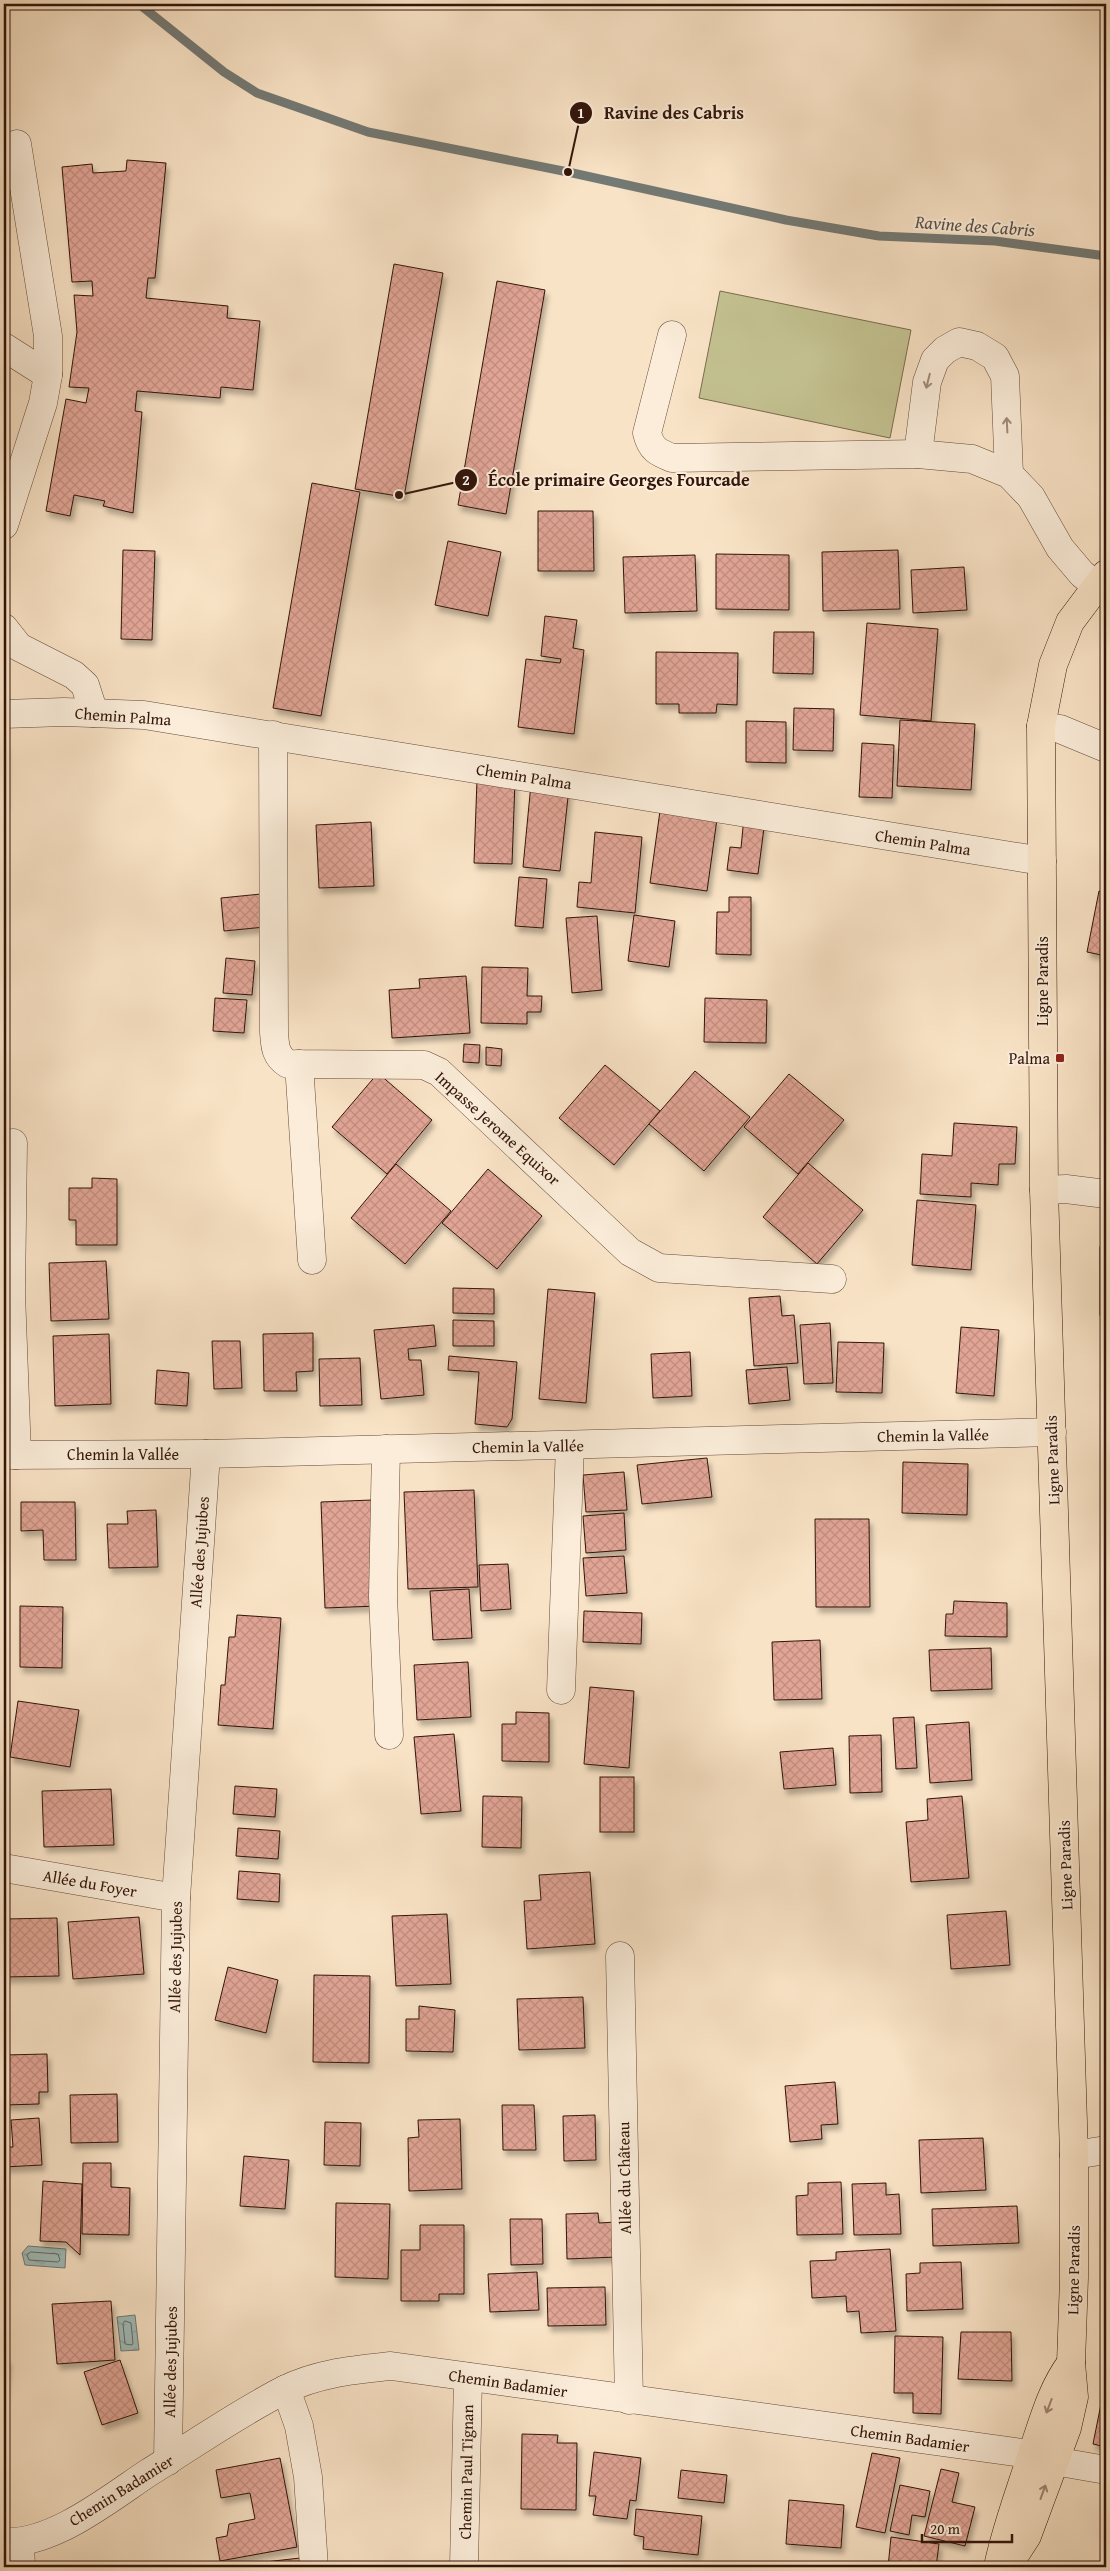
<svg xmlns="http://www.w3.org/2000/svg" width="1110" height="2571" font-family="'Gentium Book Plus',serif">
  <defs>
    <pattern id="water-ripples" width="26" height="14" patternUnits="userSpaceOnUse" patternTransform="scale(1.25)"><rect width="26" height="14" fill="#9fbdbb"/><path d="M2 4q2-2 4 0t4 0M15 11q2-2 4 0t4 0" fill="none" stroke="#89a29f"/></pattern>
    <pattern id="building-cross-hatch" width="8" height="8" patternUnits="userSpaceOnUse" patternTransform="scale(1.25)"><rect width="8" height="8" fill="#e1a596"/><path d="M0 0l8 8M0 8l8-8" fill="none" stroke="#c28d80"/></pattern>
    <filter id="shadow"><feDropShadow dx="3" dy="5.5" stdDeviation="2.5" flood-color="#0004"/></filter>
  </defs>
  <rect width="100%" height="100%" fill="#f9e3c6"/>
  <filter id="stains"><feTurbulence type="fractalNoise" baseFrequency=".004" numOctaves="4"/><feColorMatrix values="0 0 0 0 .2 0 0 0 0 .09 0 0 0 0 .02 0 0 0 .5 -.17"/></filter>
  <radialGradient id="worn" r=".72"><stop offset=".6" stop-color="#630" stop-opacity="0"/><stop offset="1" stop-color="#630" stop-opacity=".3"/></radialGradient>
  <!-- pitch -->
  <path fill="#c4c291" stroke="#7b6b4d" d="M720 291 911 330 890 438 699 398Z"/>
  <!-- water -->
  <g fill="url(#water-ripples)" stroke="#737974">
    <path d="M28 2246 66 2249 65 2268 25 2265 22 2253Z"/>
    <path d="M135 2315 139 2350 121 2351 117 2317Z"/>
  </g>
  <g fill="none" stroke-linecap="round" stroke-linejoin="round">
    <!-- shore -->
    <g stroke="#686862" stroke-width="1">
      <path d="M31 2252 58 2254 60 2260 58 2262 29 2260 27 2255Z"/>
      <path d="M125 2321 131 2323 133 2343 132 2345 125 2344 123 2324Z"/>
    </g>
    <!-- stream -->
    <path stroke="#737974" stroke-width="9" d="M139 4 224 72 257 93 368 132 568 172 786 220 879 236 995 241 1106 256"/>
  </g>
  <!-- building -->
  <g fill="url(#building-cross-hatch)" stroke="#321409" filter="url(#shadow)">
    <path d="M127 160 166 163 155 278H148L146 298 228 306 227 318 260 321 253 390 221 387 220 398 137 391 135 411 142 412 133 513 103 506 105 501 74 495 70 516 46 511 66 399 86 403 89 388 69 387 77 332 74 295 93 296 92 281 72 282 62 167 92 164 93 173 126 171Z"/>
    <path d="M394 264 443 273 404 497 355 489Z"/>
    <path d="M497 281 545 290 506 514 458 505Z"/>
    <path d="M312 483 360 492 321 716 273 708Z"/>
    <path d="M538 511H593L594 571H538Z"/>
    <path d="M448 541 501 552 488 616 435 605Z"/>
    <path d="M123 550 155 551 152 640 121 639Z"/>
    <path d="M898 550 900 609 823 611 822 552Z"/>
    <path d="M716 554 789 555V610L716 609Z"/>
    <path d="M695 555 697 611 625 613 623 557Z"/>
    <path d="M964 567 967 610 913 613 911 570Z"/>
    <path d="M545 616 577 620 573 648 584 650 574 734 518 727 526 659 560 663 561 659 541 656Z"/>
    <path d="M867 623 938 629 931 721 860 715Z"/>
    <path d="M774 632H814L813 674 773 673Z"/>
    <path d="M656 652 738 653 737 705 717 704 716 713H679V704H656Z"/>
    <path d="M794 708 834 709 833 751 793 750Z"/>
    <path d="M900 720 975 724 971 790 897 786Z"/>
    <path d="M746 721 786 722V763L746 762Z"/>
    <path d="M862 743 894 745 892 798 859 797Z"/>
    <rect x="4" y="744" width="1" height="60"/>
    <path d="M477 780 515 781 512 864 474 863Z"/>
    <path d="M531 784 569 788 560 871 523 867Z"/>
    <path d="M660 811 717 819 707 891 650 883Z"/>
    <path d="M744 817 765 820 758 874 727 870 730 847 741 848Z"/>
    <path d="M371 822 374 886 319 888 316 825Z"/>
    <path d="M595 832 642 837 635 913 577 907 579 882 591 883Z"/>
    <path d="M519 877 547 879 543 928 515 926Z"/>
    <path d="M1099 891 1106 893V956L1087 952Z"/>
    <path d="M261 894 265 927 224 931 221 898Z"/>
    <path d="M729 897H751V955L716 954 717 912H729Z"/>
    <path d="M634 915 675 921 669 967 628 961Z"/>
    <path d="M597 916 602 990 572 993 566 918Z"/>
    <path d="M226 958 255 961 252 995 223 993Z"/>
    <path d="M482 967 528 968 527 996H542L541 1012H527V1024L481 1023Z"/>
    <path d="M466 976 470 1033 392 1038 389 990 420 988 419 979Z"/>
    <path d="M1106 988V1039L1103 1038Z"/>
    <path d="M215 998 247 1000 244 1033 213 1031Z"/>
    <path d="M705 998 767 1000 766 1043 704 1042Z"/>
    <path d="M464 1044 480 1045 479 1063 463 1062Z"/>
    <path d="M486 1047 502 1049 501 1066 486 1065Z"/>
    <path d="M605 1065 660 1111 614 1165 559 1118Z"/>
    <path d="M695 1071 750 1117 704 1171 649 1124Z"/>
    <path d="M378 1073 432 1120 387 1174 332 1127Z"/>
    <path d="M789 1074 844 1120 798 1174 744 1127Z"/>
    <path d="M954 1123 1017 1127 1015 1164H999L998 1185 971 1183V1197L920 1194 922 1154 952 1156Z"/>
    <path d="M808 1163 863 1210 817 1264 763 1217Z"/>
    <path d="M396 1164 451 1211 405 1264 351 1218Z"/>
    <path d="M488 1169 542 1216 497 1269 442 1223Z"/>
    <path d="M92 1178 117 1179V1245H76V1220H69V1188H92Z"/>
    <path d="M917 1200 976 1205 971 1270 912 1265Z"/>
    <rect x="1100" y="1247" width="6" height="68"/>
    <path d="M106 1261 109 1319 51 1321 49 1263Z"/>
    <path d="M453 1288 494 1289V1314L453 1313Z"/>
    <path d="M548 1289 595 1293 586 1403 539 1399Z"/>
    <path d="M780 1296 782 1316 794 1315 798 1363 754 1366 749 1298Z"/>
    <path d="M453 1320 494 1321V1346H453Z"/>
    <path d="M830 1323 833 1383 804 1384 800 1325Z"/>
    <path d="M434 1325 436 1346 408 1349 409 1360H421L424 1395 381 1399 374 1330Z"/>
    <path d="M961 1327 999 1330 994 1396 956 1393Z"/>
    <path d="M313 1333V1371L296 1372 297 1391H264L263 1334Z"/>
    <path d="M109 1334 111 1404 55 1406 53 1336Z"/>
    <path d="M212 1341H240L242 1388 214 1389Z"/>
    <path d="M838 1342 884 1343 882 1393 836 1392Z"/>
    <path d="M690 1352 692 1396 653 1398 651 1354Z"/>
    <path d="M449 1356 517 1362 512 1419 507 1427 475 1424 479 1372 448 1370Z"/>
    <path d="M360 1358 362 1405 320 1406 319 1359Z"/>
    <path d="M787 1367 790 1400 749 1404 746 1370Z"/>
    <path d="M157 1370 189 1373 187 1406 155 1404Z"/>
    <path d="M707 1458 712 1497 642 1504 637 1465Z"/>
    <path d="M903 1462 968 1464 967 1515 902 1513Z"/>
    <path d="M624 1472 627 1510 586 1512 583 1475Z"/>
    <path d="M474 1490 478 1587 408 1589 404 1492Z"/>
    <path d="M372 1500 377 1606 325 1608 321 1502Z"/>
    <path d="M21 1502H75L76 1560H44L43 1530 21 1531Z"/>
    <path d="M156 1510 158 1567 109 1568 107 1524H128L127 1511Z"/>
    <path d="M624 1513 626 1550 586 1553 583 1516Z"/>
    <path d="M815 1519H869L870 1607H816Z"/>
    <path d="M1104 1523H1106V1580Z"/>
    <path d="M624 1556 627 1593 586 1596 583 1558Z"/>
    <path d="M508 1564 511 1609 481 1611 479 1565Z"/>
    <path d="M469 1589 472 1638 433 1640 430 1591Z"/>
    <path d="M954 1601 1007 1603V1637L945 1636 946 1614H953Z"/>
    <path d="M20 1606 63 1607 62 1668 20 1667Z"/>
    <path d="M584 1611 642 1613 641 1644 583 1642Z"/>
    <path d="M237 1615 281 1618 273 1729 218 1725 221 1685H225L229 1637H235Z"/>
    <path d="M820 1640 822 1699 774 1700 772 1642Z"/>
    <path d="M991 1648 992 1689 931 1691 929 1650Z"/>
    <path d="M468 1662 471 1717 417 1720 414 1665Z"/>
    <path d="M590 1687 634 1691 629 1768 584 1764Z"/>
    <path d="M18 1701 79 1710 70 1767 10 1757Z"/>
    <path d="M516 1712 549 1713V1762L502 1761V1724H516Z"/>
    <path d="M914 1717 917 1768 896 1769 893 1718Z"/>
    <path d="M969 1722 972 1780 930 1783 926 1725Z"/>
    <path d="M454 1734 461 1811 421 1814 414 1737Z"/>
    <path d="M881 1735 882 1792 850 1793 849 1736Z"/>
    <path d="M833 1748 836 1785 784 1789 780 1752Z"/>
    <rect x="600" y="1777" width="34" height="55"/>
    <path d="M235 1786 277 1789 275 1817 233 1814Z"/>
    <path d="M111 1789 114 1845 44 1847 42 1791Z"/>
    <path d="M483 1796 522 1797 521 1848 482 1847Z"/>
    <path d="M962 1796 969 1878 911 1882 906 1822 928 1820 927 1799Z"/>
    <path d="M238 1828 280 1831 278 1859 236 1856Z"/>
    <path d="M239 1871 280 1874 279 1902 237 1899Z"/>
    <path d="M590 1872 595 1944 527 1949 524 1901 541 1900 539 1875Z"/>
    <path d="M1006 1911 1010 1965 951 1969 947 1915Z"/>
    <path d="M447 1914 451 1984 396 1986 392 1916Z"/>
    <path d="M139 1917 144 1974 73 1979 68 1922Z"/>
    <path d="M57 1918 59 1976 4 1977V1919Z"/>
    <path d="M228 1967 278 1980 266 2033 215 2020Z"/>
    <path d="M314 1975 370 1976 369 2063 313 2062Z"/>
    <path d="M583 1997 585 2048 519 2050 517 1999Z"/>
    <path d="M419 2006 455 2010 453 2052 406 2051V2019H419Z"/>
    <path d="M47 2054 48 2092H39V2104L4 2105V2055Z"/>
    <path d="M835 2082 838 2124 821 2125 822 2139 790 2142 785 2086Z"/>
    <path d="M117 2094 118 2142 71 2143 70 2095Z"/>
    <path d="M502 2105H534L536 2150H503Z"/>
    <path d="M595 2115 596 2160 564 2161 563 2116Z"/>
    <path d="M39 2118 42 2165 4 2167V2147H13L11 2120Z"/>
    <path d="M460 2119 462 2189 409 2191 408 2138 419 2137 418 2120Z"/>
    <path d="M325 2122 361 2123 360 2166 324 2165Z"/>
    <path d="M983 2138 986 2190 921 2193 919 2140Z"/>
    <path d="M244 2156 289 2160 285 2209 240 2206Z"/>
    <path d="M83 2163H111V2187L130 2188 129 2235 82 2234Z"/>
    <path d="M43 2181 82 2184 80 2255 66 2242 40 2241Z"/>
    <path d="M841 2182 843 2234 797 2235 796 2196 808 2195V2183Z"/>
    <path d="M886 2183V2195L899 2194 901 2234 854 2235 852 2184Z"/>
    <path d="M336 2203 390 2204 388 2279 335 2277Z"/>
    <path d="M1017 2206 1019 2243 933 2246 932 2209Z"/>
    <path d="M598 2213 599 2223 616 2222 617 2257 567 2259 566 2214Z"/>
    <path d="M510 2219H542L543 2264 511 2265Z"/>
    <path d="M420 2225H464V2294H439V2301H401V2250H420Z"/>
    <path d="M890 2249 896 2331 861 2333 859 2311 847 2312 846 2296 812 2298 810 2261 836 2260V2252Z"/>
    <path d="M961 2262 963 2309 907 2311 906 2274 920 2273V2263Z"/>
    <path d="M537 2272 539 2310 490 2312 488 2274Z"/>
    <path d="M605 2287 606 2325 548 2326 547 2288Z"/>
    <path d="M111 2301 115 2360 57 2364 52 2304Z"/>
    <path d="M961 2332H1011L1012 2381 958 2379Z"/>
    <path d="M895 2336 943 2337 941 2414 913 2413V2393H894Z"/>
    <path d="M4 2358 8 2359 4 2398Z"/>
    <path d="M120 2360 138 2413 102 2425 84 2372Z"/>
    <path d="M1103 2394 1106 2395V2447L1093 2444Z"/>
    <path d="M522 2434 558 2435 557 2443H577L576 2510 521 2509Z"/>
    <path d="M594 2452 641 2458 636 2501 630 2500 627 2519 593 2515 596 2496H589Z"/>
    <path d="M872 2453 900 2458 885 2533 856 2527Z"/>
    <path d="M280 2458 297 2547 220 2561 216 2538 227 2536 229 2524 255 2519 250 2493 221 2498 216 2470Z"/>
    <path d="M941 2469 959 2473 952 2502 975 2507 965 2546 924 2536Z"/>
    <path d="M681 2470 727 2475 724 2503 678 2498Z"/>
    <path d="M900 2485 930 2491 925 2517 912 2515 909 2535 890 2531Z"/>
    <path d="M789 2500 844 2505 841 2548 786 2544Z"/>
    <path d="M636 2509 702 2516 698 2555 643 2549 644 2537 634 2535Z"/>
    <path d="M891 2537 939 2544 936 2567H888Z"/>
    <path d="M300 2558 301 2567H221Z"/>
    <path d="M389 2564 432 2565V2567H389Z"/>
  </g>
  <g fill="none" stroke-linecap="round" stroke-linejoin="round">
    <!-- minor casing -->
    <g stroke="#644838" stroke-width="29">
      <g id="minor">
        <path d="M672 335 647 433C651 449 657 452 672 458L918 454 972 459 1009 474 1031 497 1060 548 1082 574 1096 585"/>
        <path d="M4 347 48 375"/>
        <path d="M918 454 927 382 935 360 945 350 959 342 977 346 995 357 1005 376 1009 474"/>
        <path d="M4 525 43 403 48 375V336L17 144"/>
        <path d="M4 628 19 647 74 675 85 685 94 713"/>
        <path d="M4 714 64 712 144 715 1042 861"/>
        <path d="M1041 726 1060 729 1106 748"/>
        <path d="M273 735 274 1032C275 1046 275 1056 288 1064L424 1065 439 1072 630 1252 659 1268 832 1279"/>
        <path d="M299 1064 312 1260"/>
        <path d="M13 1143 11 1293 17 1455"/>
        <path d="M1044 1190 1066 1189 1106 1194"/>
        <path d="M386 1449 383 1596 389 1735"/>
        <path d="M4 1455 206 1454 1052 1432"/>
        <path d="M561 1690 570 1445"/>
        <path d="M4 1868 176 1898"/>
        <path d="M620 1956 629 2400"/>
        <path d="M1074 2155 1106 2150"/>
        <path d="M286 2389 299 2426 308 2477 314 2567"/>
        <path d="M168 2461 176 1898 206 1454"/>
        <path d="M4 2542C52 2545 109 2499 148 2473 193 2445 237 2414 284 2390 318 2373 354 2370 391 2366L1022 2453 1054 2461 1106 2470"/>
        <path d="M20 2543 21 2567"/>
        <path d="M464 2567 468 2377"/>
      </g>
    </g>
    <!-- major casing -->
    <g stroke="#321409" stroke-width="29">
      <g id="major">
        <path d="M998 2567C1006 2528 1020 2492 1032 2454 1043 2422 1051 2390 1071 2363"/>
        <path d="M1007 2567 1027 2536 1067 2428 1074 2397 1071 2363 1074 2278V2155L1044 1190 1041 726 1053 665 1070 622 1106 574"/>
      </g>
    </g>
    <!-- minor -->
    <use href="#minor" stroke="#fbedda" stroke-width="28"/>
    <!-- major -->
    <use href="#major" stroke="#f9e3c6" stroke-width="28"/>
  </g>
  <!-- one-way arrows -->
  <defs><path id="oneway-shaft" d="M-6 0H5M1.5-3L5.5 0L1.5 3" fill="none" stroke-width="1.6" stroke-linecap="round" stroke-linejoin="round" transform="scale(1.25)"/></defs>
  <g stroke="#a18b7c">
    <use href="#oneway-shaft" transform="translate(928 381) rotate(104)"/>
    <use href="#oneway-shaft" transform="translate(1007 425) rotate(-93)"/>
  </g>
  <g stroke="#9f8671">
    <use href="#oneway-shaft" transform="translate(1049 2406) rotate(111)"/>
    <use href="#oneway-shaft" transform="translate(1043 2492) rotate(-70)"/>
  </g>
  <!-- markers -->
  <rect fill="#8f2418" stroke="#fbedda" stroke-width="2" x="1055" y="1053" width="10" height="10" rx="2.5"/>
  <g text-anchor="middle" stroke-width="4" stroke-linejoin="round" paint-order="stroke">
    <!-- street labels -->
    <g font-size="16" fill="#321409" stroke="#fbedda">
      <text transform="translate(123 716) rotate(4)" y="6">Chemin Palma</text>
      <text transform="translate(524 776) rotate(9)" y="6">Chemin Palma</text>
      <text transform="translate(923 842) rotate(9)" y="6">Chemin Palma</text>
      <text transform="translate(1042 981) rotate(-90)" y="6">Ligne Paradis</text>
      <text transform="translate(498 1128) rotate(42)" y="6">Impasse Jerome Equixor</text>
      <text transform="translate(933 1435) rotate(-1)" y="6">Chemin la Vallée</text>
      <text transform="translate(528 1446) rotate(-1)" y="6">Chemin la Vallée</text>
      <text x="123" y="1460">Chemin la Vallée</text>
      <text transform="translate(1052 1460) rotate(-92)" y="6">Ligne Paradis</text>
      <text transform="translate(199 1552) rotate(-86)" y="6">Allée des Jujubes</text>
      <text transform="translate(1065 1865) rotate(-92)" y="6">Ligne Paradis</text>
      <text transform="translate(90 1883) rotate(10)" y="6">Allée du Foyer</text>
      <text transform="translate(175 1957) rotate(-89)" y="6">Allée des Jujubes</text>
      <text transform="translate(624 2178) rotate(-91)" y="6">Allée du Château</text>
      <text transform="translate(1073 2270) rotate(-89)" y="6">Ligne Paradis</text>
      <text transform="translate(170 2362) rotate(-89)" y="6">Allée des Jujubes</text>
      <text transform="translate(508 2383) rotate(8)" y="6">Chemin Badamier</text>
      <text transform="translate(910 2438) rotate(8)" y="6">Chemin Badamier</text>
      <text transform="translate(466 2472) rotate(-89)" y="6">Chemin Paul Tignan</text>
      <text transform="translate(121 2490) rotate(-32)" y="6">Chemin Badamier</text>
    </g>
    <!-- poi labels -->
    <g font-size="16" fill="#321409" stroke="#fbedda" text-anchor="end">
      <text x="1050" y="1064">Palma</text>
    </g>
    <!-- water labels -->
    <g font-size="18" font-style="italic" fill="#584f47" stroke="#fbedda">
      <text transform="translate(975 226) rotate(4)" y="6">Ravine des Cabris</text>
    </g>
  </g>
  <!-- callouts -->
  <path fill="none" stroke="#321409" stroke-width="2" d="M568 172L581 113M399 495L466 480"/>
  <g fill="#321409" stroke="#fbedda" stroke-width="2">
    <circle cx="568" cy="172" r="5"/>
    <circle cx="399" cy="495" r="5"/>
    <circle cx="581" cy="113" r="12"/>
    <circle cx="466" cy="480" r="12"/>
  </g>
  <g font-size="15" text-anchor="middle" font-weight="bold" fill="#fff">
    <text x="581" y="118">1</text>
    <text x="466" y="485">2</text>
  </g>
  <g font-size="18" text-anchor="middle" font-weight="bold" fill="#321409" stroke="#fbedda" stroke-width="4" stroke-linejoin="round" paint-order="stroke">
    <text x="674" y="119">Ravine des Cabris</text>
    <text x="619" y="486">École primaire Georges Fourcade</text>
  </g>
  <!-- margin -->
  <rect width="1110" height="2571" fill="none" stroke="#f9e3c6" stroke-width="20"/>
  <rect x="5" y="5" width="1100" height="2561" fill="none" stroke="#321409" stroke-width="2.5"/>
  <rect x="10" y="10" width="1090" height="2551" fill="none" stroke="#321409"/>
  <!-- scale -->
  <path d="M922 2534v8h90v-8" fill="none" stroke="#321409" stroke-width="2.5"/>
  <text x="930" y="2534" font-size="15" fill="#321409" stroke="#fbedda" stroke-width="4" paint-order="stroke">20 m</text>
  <rect width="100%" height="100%" filter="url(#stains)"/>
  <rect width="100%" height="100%" fill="url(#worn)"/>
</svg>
